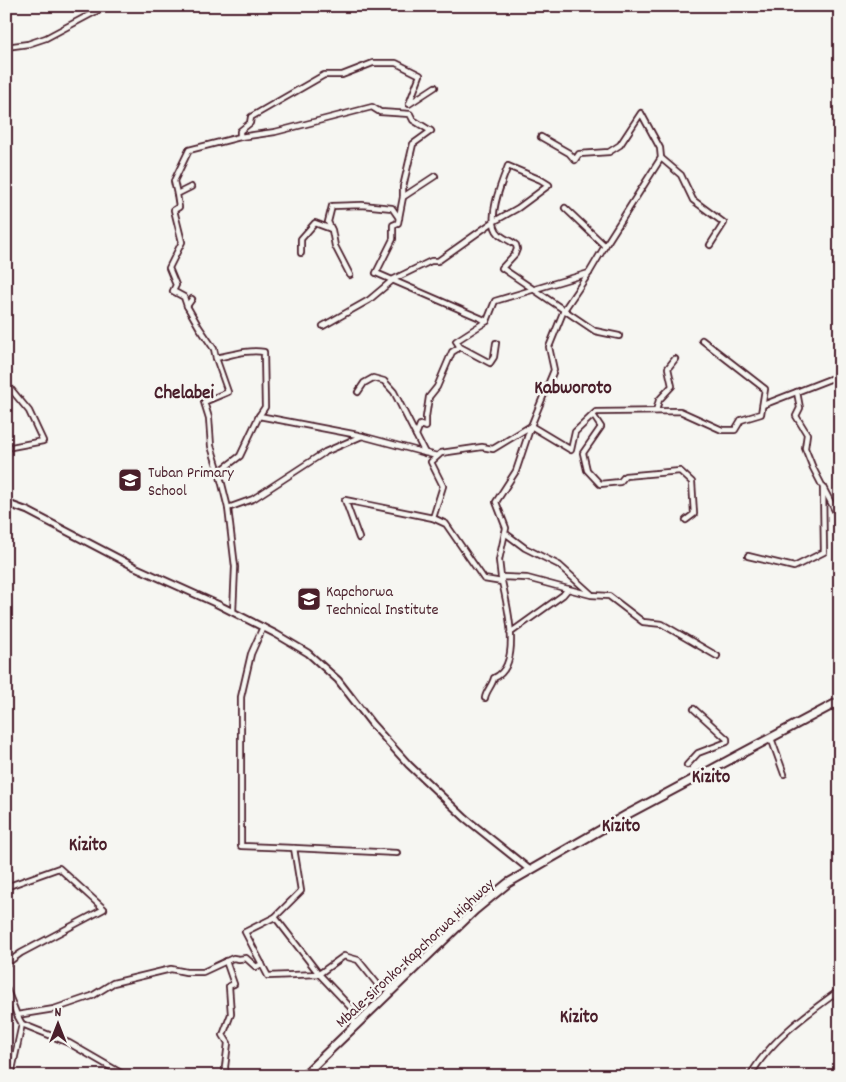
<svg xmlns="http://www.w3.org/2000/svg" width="846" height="1082" font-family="Dekko,sans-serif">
  <rect width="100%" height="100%" fill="#f6f6f2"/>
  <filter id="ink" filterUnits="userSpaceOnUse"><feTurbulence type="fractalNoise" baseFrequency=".02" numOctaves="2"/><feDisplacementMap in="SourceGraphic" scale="10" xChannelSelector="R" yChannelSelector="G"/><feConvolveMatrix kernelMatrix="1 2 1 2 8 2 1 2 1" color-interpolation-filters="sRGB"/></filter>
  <g filter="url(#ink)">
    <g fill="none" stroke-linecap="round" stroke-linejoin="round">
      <!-- minor casing -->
      <g stroke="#4a1f2b" stroke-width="8">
        <g id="minor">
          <path d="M6 47 28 44 46 38 106 6"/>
          <path d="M541 137 569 153 575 160 579 154 609 152 620 145 641 113 660 148 661 158 605 246"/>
          <path d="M661 158 681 175 693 200 724 223 710 245"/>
          <path d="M435 176 403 197 398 223 393 225V239L376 273 487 321"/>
          <path d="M177 194 174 181 189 150 240 137"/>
          <path d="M403 197V187L413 144 431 131 413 120 410 114 380 112 372 107 275 132 240 137V131L250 123 251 117 324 75H342L373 63H396L420 75 409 104 435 87"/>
          <path d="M301 253V239L315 223 331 229"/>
          <path d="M350 275 335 246 332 230 328 222 332 206 362 205 392 208 399 218"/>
          <path d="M192 299 187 306 199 327 214 349 216 358"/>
          <path d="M187 306 184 297 173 291 176 285 169 268 182 242 174 210 179 207 177 194 191 187"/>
          <path d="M323 326 369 300 394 279 431 261H438L493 222 518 208 549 185 541 180 508 166C502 181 485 221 499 234 503 238 511 241 516 245L517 249 515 254 502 268 564 310 589 273 605 246 565 208"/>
          <path d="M619 336 595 331 564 310 549 347 554 370 531 426 571 450 575 432 596 412 680 411 722 430H735L741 420 761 414 765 389 702 340"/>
          <path d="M496 343 494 357 490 363 460 347 456 341 487 321 495 301 589 273"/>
          <path d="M358 392 364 383 373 378 384 381 394 392 425 453"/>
          <path d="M797 392 800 408 796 416 807 434 805 448 813 468 840 520"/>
          <path d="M763 405 830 379 840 377"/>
          <path d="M656 411 659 400 672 386 668 368 675 359"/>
          <path d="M593 415 601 427 583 453 587 470 600 484 620 482 625 476 680 471 692 482 694 514 686 520"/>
          <path d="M259 416 358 435 437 456"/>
          <path d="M416 435 420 425 426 427V417L429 397 437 387 452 352 460 347"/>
          <path d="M6 448 43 441 29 411 10 388"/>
          <path d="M219 472 211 446 209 418 204 402 228 392 216 358C231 355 249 349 264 352L265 407 259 416 240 456 219 472 228 508 253 499 325 452 362 436"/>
          <path d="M228 508 235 567 233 612"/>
          <path d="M505 533 525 548 559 565 591 594"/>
          <path d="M359 538 345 500 433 518"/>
          <path d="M748 556 794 567 824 552 823 488"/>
          <path d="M501 577 499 560 506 528 496 502 516 471 531 426 493 449 482 447 441 453 431 462 443 486 433 518 446 524 484 579 502 582"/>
          <path d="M568 589 591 595 609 596 643 622 662 624 717 656"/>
          <path d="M263 627 251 654 241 697V846L294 848"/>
          <path d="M485 698C486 691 492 686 494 678 524 665 506 601 501 577L527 578 568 589 563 595 510 633"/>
          <path d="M771 738 784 774"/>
          <path d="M687 765 698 753 727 742V739L694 709"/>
          <path d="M6 887 59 868 104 909 21 953 6 964"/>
          <path d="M275 917 301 891 294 848 397 853"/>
          <path d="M6 988 17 1015 54 1009 92 996 113 983 171 969 186 972H203L233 958 239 959 246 958 256 967 262 964"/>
          <path d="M17 1015 22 1024 69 1043 126 1076"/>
          <path d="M354 1026 353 1010 319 974 268 976 245 932 275 917 319 974 344 956 358 960 379 986"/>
          <path d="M12 1076V1070L22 1024"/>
          <path d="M226 1076 225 1067 228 1043 223 1035 231 1014 229 986 234 984 226 961"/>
          <path d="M750 1076C770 1040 807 1014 840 990"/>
        </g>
      </g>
      <!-- tertiary casing -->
      <g stroke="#4a1f2b" stroke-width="9">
        <path id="tertiary" d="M6 503 28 511 135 567 217 604 276 634 308 653 338 680 372 724 409 765 465 818 530 870"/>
      </g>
      <!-- primary casing -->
      <g stroke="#4a1f2b" stroke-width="11">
        <path id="primary" d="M303 1076 475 910 508 883 628 814 840 701"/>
      </g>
      <!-- minor -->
      <use href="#minor" stroke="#f6f6f2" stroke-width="4.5"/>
      <!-- tertiary -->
      <use href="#tertiary" stroke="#f6f6f2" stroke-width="5"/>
      <!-- primary -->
      <use href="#primary" stroke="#f6f6f2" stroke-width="7"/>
    </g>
  </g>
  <!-- icons -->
  <defs>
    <g id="school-square" transform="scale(1.25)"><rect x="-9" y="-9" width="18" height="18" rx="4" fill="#4a1f2b" stroke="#f6f6f2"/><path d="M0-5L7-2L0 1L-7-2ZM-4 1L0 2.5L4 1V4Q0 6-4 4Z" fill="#fff"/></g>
    <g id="university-square" transform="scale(1.25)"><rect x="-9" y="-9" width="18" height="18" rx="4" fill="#4a1f2b" stroke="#f6f6f2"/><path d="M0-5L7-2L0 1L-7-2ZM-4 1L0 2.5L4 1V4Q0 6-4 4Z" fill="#fff"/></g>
  </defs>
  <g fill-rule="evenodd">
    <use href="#school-square" x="130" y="480"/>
    <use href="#university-square" x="309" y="599"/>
  </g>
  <g text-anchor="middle" stroke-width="5" stroke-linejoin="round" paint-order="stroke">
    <!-- poi labels -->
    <g font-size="16" fill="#4a1f2b" stroke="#f6f6f2" text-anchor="start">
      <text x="148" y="477">Tuban Primary<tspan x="148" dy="18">School</tspan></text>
      <text x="326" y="596">Kapchorwa<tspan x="326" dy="18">Technical Institute</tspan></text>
    </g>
    <!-- street labels -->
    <g font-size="16" fill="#4a1f2b" stroke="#f6f6f2">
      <text transform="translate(414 952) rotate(-43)" y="6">Mbale-Sironko-Kapchorwa Highway</text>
    </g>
    <!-- quarter labels -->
    <g font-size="19" font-weight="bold" fill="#4a1f2b" stroke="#f6f6f2">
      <text x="573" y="393">Kabworoto</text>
      <text x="184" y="398">Chelabei</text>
      <text x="711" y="782">Kizito</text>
      <text x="621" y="831">Kizito</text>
      <text x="88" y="850">Kizito</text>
      <text x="579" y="1022">Kizito</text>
    </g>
  </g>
  <!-- margin -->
  <rect width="846" height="1082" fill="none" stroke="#f6f6f2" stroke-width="25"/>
  <rect x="12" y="12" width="821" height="1057" fill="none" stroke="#4a1f2b" stroke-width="2" filter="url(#ink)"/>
  <!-- north arrow -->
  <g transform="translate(58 1024)" stroke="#f6f6f2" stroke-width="4" paint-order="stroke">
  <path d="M0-4L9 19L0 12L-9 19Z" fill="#4a1f2b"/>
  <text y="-8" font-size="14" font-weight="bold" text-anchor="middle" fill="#4a1f2b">N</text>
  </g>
</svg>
